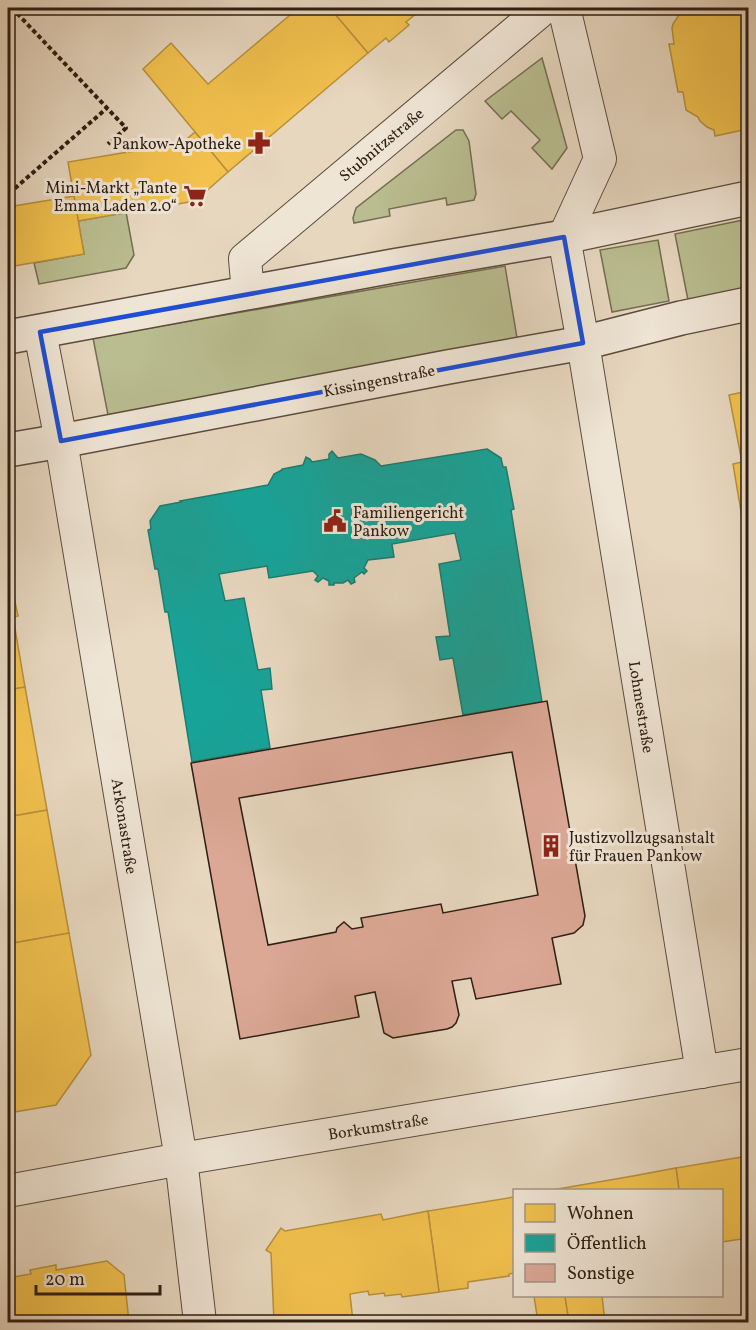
<svg xmlns="http://www.w3.org/2000/svg" width="756" height="1330" font-family="Vollkorn,serif">
  <rect width="100%" height="100%" fill="#e7d7bf"/>
  <filter id="stains"><feTurbulence type="fractalNoise" baseFrequency=".00333" numOctaves="4"/><feColorMatrix values="0 0 0 0 .2 0 0 0 0 .09 0 0 0 0 .02 0 0 0 .5 -.17"/></filter>
  <radialGradient id="worn" r=".72"><stop offset=".6" stop-color="#630" stop-opacity="0"/><stop offset="1" stop-color="#630" stop-opacity=".3"/></radialGradient>
  <!-- green -->
  <g fill="#b9bd90" stroke="#746e52" stroke-width="1.5">
    <path d="M542 58 567 148 552 169 532 148 540 140 511 111 502 119 485 101Z"/>
    <path d="M456 130H463L469 141 476 194 474 200 447 205 446 198 389 209 390 216 354 223 353 218 356 208Z"/>
    <path d="M126 212 134 255 126 268 39 284 34 263 84 254 78 221Z"/>
    <path d="M748 219V288L688 300 675 234Z"/>
    <path d="M658 240 669 301 612 312 600 250Z"/>
    <path d="M505 266 517 338 108 415 93 338Z"/>
  </g>
  <!-- homes -->
  <g fill="#f2c14e" stroke="#b7903c" stroke-width="1.5">
    <path d="M284 8H330L368 53 228 172 143 69 171 43 208 84 290 15Z"/>
    <path d="M330 8H423L406 22 409 25 389 42 386 38 368 53Z"/>
    <path d="M679 8H748V22L746 23 748 34V129L715 136 714 130 707 127 700 121 698 117 686 110 683 92H678L669 44H674L672 28 673 24 679 15Z"/>
    <path d="M195 132 228 172 195 201 78 221 68 162 182 143Z"/>
    <path d="M74 196 84 254 8 267V207Z"/>
    <path d="M748 391V553L733 464 742 462 729 395Z"/>
    <path d="M12 587 18 616 13 617 25 687 8 690V588Z"/>
    <path d="M25 687 47 810 8 817V690Z"/>
    <path d="M47 810 69 933 8 944V817Z"/>
    <path d="M69 933 91 1055 56 1105 8 1113V1043H12L8 1025V944Z"/>
    <path d="M748 1156V1238L722 1242V1190H679L676 1168Z"/>
    <path d="M676 1168 679 1190H552L633 1176Z"/>
    <path d="M514 1197V1273L509 1274V1276L468 1282V1288L439 1292 428 1211Z"/>
    <path d="M428 1211 439 1292 402 1297 401 1294 385 1296 384 1293 369 1295 368 1291 350 1294 353 1322H274L271 1253 266 1250 281 1228 285 1231 381 1214 383 1220Z"/>
    <path d="M107 1261 124 1275 129 1322H8V1278L31 1274 30 1270 56 1265V1270Z"/>
    <path d="M534 1296H565L569 1322H538Z"/>
    <path d="M565 1296H602L605 1322H569Z"/>
  </g>
  <!-- public -->
  <path fill="#17a398" stroke="#1e7b70" stroke-width="1.5" d="M487 449 501 458 503 467H506L514 509 511 510 542 702 463 715 453 658 440 660 436 637 450 636 439 564 461 560 455 533 392 544 394 557 368 560 364 568 367 571 364 574 362 572 354 578 355 582 351 584 348 580 343 583H334V585H329V581L323 578 318 582 315 580 318 576 313 571 269 578 267 566 219 574 225 601 244 598 258 670 270 668 272 689 261 690 270 748 192 762 168 612H165L158 569H155L148 530 151 529 150 521 160 506 181 502 180 501 268 485 274 474 282 470V469L303 465 306 457 310 459 312 462 329 459V454L332 451 338 458 361 454 375 460 381 466Z"/>
  <!-- building -->
  <path fill="#dca896" stroke="#2e1e13" stroke-width="1.5" fill-rule="evenodd" d="M547 701 585 916 583 925 574 933 552 938 561 984 476 999 471 978 452 981 459 1015 456 1023 452 1027 447 1029 393 1038 384 1033 375 992 355 996 359 1017 240 1039 191 763ZM512 752 538 895 443 913 441 904 361 918 363 927 352 929 344 922 337 928 336 932 268 945 239 798Z"/>
  <g fill="none" stroke-linecap="round" stroke-linejoin="round">
    <!-- minor casing -->
    <g stroke="#5c4c3e" stroke-width="34">
      <g id="minor">
        <path d="M564 8 600 159 564 237 583 343 702 1072"/>
        <path d="M248 293 245 259 544 8"/>
        <path d="M40 332 61 441 181 1159 200 1322"/>
        <path d="M8 1191 181 1159 748 1064"/>
      </g>
    </g>
    <!-- tertiary casing -->
    <g stroke="#5c4c3e" stroke-width="36">
      <g id="tertiary">
        <path d="M8 337 393 266 564 237 748 198"/>
        <path d="M8 450 61 441 448 367 583 343 681 318 748 304"/>
      </g>
    </g>
    <!-- path -->
    <g stroke="#2e1e13" stroke-width="4" stroke-dasharray="4.5 3" stroke-linecap="butt">
      <path d="M12 8 126 128 108 144"/>
      <path d="M8 191 13 190 107 108"/>
    </g>
    <!-- minor -->
    <use href="#minor" stroke="#efe5d5" stroke-width="32"/>
    <!-- tertiary -->
    <use href="#tertiary" stroke="#efe5d5" stroke-width="33"/>
  </g>
  <!-- marked area -->
  <path fill="none" stroke="#1d4ed8" stroke-width="4.5" stroke-linejoin="round" d="M564 237 583 343 61 441 40 332Z"/>
  <!-- icons -->
  <defs>
    <g id="pharmacy-bare" transform="scale(1.8)"><path d="M-2-6h4v4h4v4h-4v4h-4v-4h-4v-4h4Z" fill="#8f2418" stroke="#efe5d5" stroke-width="2.5" paint-order="stroke"/></g>
    <g id="supermarket-bare" transform="scale(1.8)"><path d="M-6-5.5h2.5l.6 2H6L4.5 2H-2.5L-4.4-4H-6ZM-1.5 3.2a1.3 1.3 0 1 0 .1 0ZM3 3.2a1.3 1.3 0 1 0 .1 0Z" fill="#8f2418" stroke="#efe5d5" stroke-width="2.5" paint-order="stroke"/></g>
    <g id="civic-bare" transform="scale(1.8)"><path d="M-.6-6.5H3V-4.5H.6V-3L4-1V1h2V6H-6V1h2V-1L-.6-3ZM-1.2 2.5V6h2.4V2.5Z" fill="#8f2418" stroke="#efe5d5" stroke-width="2.5" paint-order="stroke"/></g>
    <g id="building-bare" transform="scale(1.8)"><path d="M-4-6H4V6H1V3H-1V6H-4ZM-2.5-4.3h1.7v1.8h-1.7ZM.8-4.3h1.7v1.8H.8ZM-2.5-1h1.7V.8h-1.7ZM.8-1h1.7V.8H.8Z" fill="#8f2418" stroke="#efe5d5" stroke-width="2.5" paint-order="stroke"/></g>
  </defs>
  <g fill-rule="evenodd">
    <use href="#pharmacy-bare" x="259" y="143"/>
    <use href="#supermarket-bare" x="195" y="196"/>
    <use href="#civic-bare" x="335" y="521"/>
    <use href="#building-bare" x="551" y="846"/>
  </g>
  <g text-anchor="middle" stroke-width="6" stroke-linejoin="round" paint-order="stroke">
    <!-- poi labels -->
    <g font-size="16" fill="#2e1e13" stroke="#efe5d5" text-anchor="end">
      <text x="241" y="149">Pankow-Apotheke</text>
      <text x="177" y="193">Mini-Markt „Tante<tspan x="177" dy="18">Emma Laden 2.0“</tspan></text>
      <text x="353" y="518" text-anchor="start">Familiengericht<tspan x="353" dy="18">Pankow</tspan></text>
      <text x="569" y="843" text-anchor="start">Justizvollzugsanstalt<tspan x="569" dy="18">für Frauen Pankow</tspan></text>
    </g>
    <!-- street labels -->
    <g font-size="16" fill="#2e1e13" stroke="#efe5d5">
      <text transform="translate(381 144) rotate(-40)" y="6">Stubnitzstraße</text>
      <text transform="translate(379 380) rotate(-11)" y="6">Kissingenstraße</text>
      <text transform="translate(642 707) rotate(81)" y="6">Lohmestraße</text>
      <text transform="translate(125 826) rotate(81)" y="6">Arkonastraße</text>
      <text transform="translate(378 1126) rotate(-9)" y="6">Borkumstraße</text>
    </g>
  </g>
  <!-- margin -->
  <rect width="756" height="1330" fill="none" stroke="#e7d7bf" stroke-width="30"/>
  <rect x="9" y="9" width="738" height="1312" fill="none" stroke="#2e1e13" stroke-width="3"/>
  <rect x="15" y="15" width="726" height="1300" fill="none" stroke="#2e1e13" stroke-width="1.5"/>
  <!-- legend -->
  <rect x="513" y="1189" width="210" height="108" fill="#efe5d5" stroke="#a29587" stroke-width="1.5"/>
  <rect x="525" y="1204" width="30" height="18" fill="#f2c14e" stroke="#a29587" stroke-width="1.5"/>
  <text x="567" y="1219" font-size="18" fill="#2e1e13">Wohnen</text>
  <rect x="525" y="1234" width="30" height="18" fill="#17a398" stroke="#a29587" stroke-width="1.5"/>
  <text x="567" y="1249" font-size="18" fill="#2e1e13">Öffentlich</text>
  <rect x="525" y="1264" width="30" height="18" fill="#dca896" stroke="#a29587" stroke-width="1.5"/>
  <text x="567" y="1279" font-size="18" fill="#2e1e13">Sonstige</text>
  <!-- scale -->
  <path d="M36 1285v9h124v-9" fill="none" stroke="#2e1e13" stroke-width="3"/>
  <text x="45" y="1285" font-size="18" fill="#2e1e13" stroke="#efe5d5" stroke-width="4.5" paint-order="stroke">20 m</text>
  <rect width="100%" height="100%" filter="url(#stains)"/>
  <rect width="100%" height="100%" fill="url(#worn)"/>
</svg>
